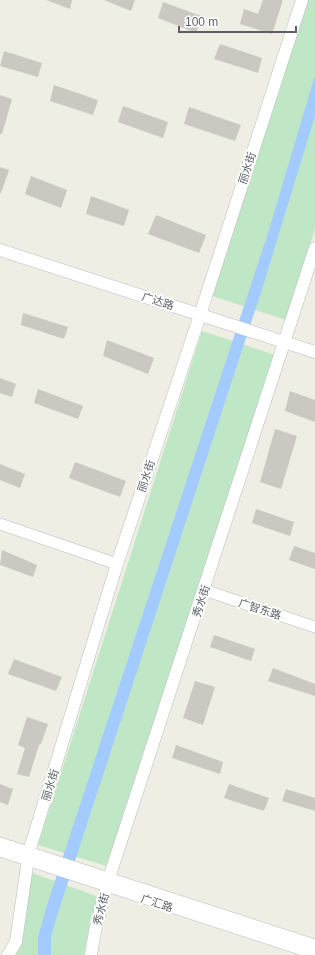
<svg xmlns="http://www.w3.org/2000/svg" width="315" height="955" font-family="Helvetica,'Noto Sans SC',sans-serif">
  <rect width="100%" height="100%" fill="#efeee4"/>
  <!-- green -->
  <g fill="#c0e7c5">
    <path d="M308 0H315V229L286 320 212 296Z"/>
    <path d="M202 331 275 355 106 866 38 845Z"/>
    <path d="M32 873 99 897 90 921 84 955H13L18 949Z"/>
  </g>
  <!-- water -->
  <path fill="#a4cbff" d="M315 75V116L264 283 58 913 51 937V955H38V937L48 902 268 233Z"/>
  <!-- building -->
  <g fill="#cac8c1">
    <path d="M46 0H72L70 9Z"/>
    <path d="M104 0H135L131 11Z"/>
    <path d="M263 0H283L272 34 240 24 244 9 258 14Z"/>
    <path d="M163 2 201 16 196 33 158 18Z"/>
    <path d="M220 44 262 58 258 73 214 59Z"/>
    <path d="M4 51 42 63 38 77 0 66Z"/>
    <path d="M54 85 98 100 93 115 50 101Z"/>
    <path d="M0 95 12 99 2 134H0Z"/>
    <path d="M123 106 168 122 163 138 118 122Z"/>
    <path d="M189 107 241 125 235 141 184 124Z"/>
    <path d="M0 167 9 170 1 193H0Z"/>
    <path d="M31 176 67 190 61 208 25 194Z"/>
    <path d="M91 196 129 210 124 226 86 214Z"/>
    <path d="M156 215 206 235 199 253 148 234Z"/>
    <path d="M23 313 68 327 64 339 21 325Z"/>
    <path d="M107 340 154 358 148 374 103 356Z"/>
    <path d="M0 378 16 384 12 397 0 393Z"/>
    <path d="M38 389 83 406 78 419 34 403Z"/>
    <path d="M290 391 315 400V422L285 411Z"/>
    <path d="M275 429 297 436 281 489 260 482Z"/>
    <path d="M75 462 126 481 120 497 69 478Z"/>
    <path d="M0 464 25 474 20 488 0 480Z"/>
    <path d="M256 509 294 522 290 536 252 523Z"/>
    <path d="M294 546 315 553V569L289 560Z"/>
    <path d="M2 550 37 565 33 577 0 565Z"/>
    <path d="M214 635 255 649 251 661 210 647Z"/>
    <path d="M14 659 62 677 56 691 8 674Z"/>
    <path d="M273 668 315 684V696L268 681Z"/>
    <path d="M195 681 215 687 203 725 183 718Z"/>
    <path d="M27 717 48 724 41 744 39 745 29 777 17 774 25 748 18 745Z"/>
    <path d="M176 745 223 762 220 774 172 758Z"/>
    <path d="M0 784 13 789 8 805 0 802Z"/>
    <path d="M229 784 269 798 264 811 224 798Z"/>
    <path d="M286 789 315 798V811L282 801Z"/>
  </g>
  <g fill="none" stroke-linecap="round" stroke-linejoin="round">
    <!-- tertiary casing -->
    <g stroke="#b9bbc0" stroke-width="12">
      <g id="tertiary">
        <path d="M0 524 117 564"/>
        <path d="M204 590 315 627"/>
        <path d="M0 843 315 945"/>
        <path d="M0 851 315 954"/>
      </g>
    </g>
    <!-- secondary casing -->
    <g stroke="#babcc2" stroke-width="13">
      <g id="secondary">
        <path d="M0 250 315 352"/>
        <path d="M8 955 16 942 29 852 117 564 200 315 302 0"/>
        <path d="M91 955 95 931 109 878 315 248"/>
      </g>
    </g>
    <!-- tertiary -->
    <use href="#tertiary" stroke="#fff" stroke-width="11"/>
    <!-- secondary -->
    <use href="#secondary" stroke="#fff" stroke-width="12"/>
  </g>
  <g text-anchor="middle" stroke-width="4" stroke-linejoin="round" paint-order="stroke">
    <!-- street labels -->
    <g font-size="11" fill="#5c5f65" stroke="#fff">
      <text transform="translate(247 168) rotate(-72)" y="4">丽水街</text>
      <text transform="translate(158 301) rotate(18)" y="4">广达路</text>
      <text transform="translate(146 476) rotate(-72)" y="4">丽水街</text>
      <text transform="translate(201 601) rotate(-72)" y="4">秀水街</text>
      <text transform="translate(260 609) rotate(18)" y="4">广智东路</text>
      <text transform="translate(50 785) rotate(-73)" y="4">丽水街</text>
      <text transform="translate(157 903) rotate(18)" y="4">广汇路</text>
      <text transform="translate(101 909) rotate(-75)" y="4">秀水街</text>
    </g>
  </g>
  <!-- scale -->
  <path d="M179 26v6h117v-6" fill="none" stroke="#5c5f65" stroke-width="2"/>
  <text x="185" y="26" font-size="12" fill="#5c5f65" stroke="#ffffff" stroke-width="3" paint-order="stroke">100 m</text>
</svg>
